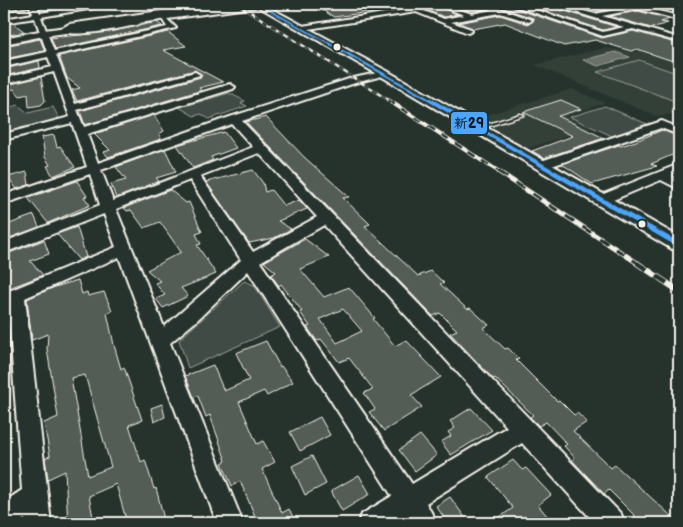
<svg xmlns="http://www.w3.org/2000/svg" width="683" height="527" font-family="'Balsamiq Sans','Klee One',sans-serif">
  <rect width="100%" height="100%" fill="#26332d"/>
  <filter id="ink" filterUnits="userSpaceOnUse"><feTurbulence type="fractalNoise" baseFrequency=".02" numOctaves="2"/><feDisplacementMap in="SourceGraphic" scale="10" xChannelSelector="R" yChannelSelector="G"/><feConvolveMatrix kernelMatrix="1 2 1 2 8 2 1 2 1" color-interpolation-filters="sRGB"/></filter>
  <g filter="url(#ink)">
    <!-- built -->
    <g fill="#333f39">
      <path d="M677 41 679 42V118L671 114 658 117 535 65 605 48 635 52Z"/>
      <path d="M572 89 605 103 566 116 591 128 526 149 473 119Z"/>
    </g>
    <!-- green -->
    <g fill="#414b45" stroke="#9a9e96">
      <path d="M639 60 679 74V115L672 112 677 105 672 100 597 72Z"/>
      <path d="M229 93 245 101 241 103 247 106 209 119 201 114 194 116 177 106 185 103 189 105Z"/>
      <path d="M18 105 28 113 53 107 60 120 4 136V109Z"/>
      <path d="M605 106 647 124 612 136 570 117Z"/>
      <path d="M244 281 254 285 280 327 188 368 179 340Z"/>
      <path d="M10 359V437L4 440V363Z"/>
    </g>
    <!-- water -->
    <path fill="#676f68" stroke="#9fa39b" d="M615 52 630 57 598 66 583 60Z"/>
    <!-- building -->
    <g fill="#525c55" stroke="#f4f1e8" fill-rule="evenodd">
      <path d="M312 4H376V11L334 17Z"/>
      <path d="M411 4H433L457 14 444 17Z"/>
      <path d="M448 4H475L485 9 472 12Z"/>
      <path d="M491 4H516L513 5 514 8 602 38 633 31 679 44V63L637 49 631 51 595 40 564 46 505 23 473 29 458 23 500 15 528 24 534 20 533 18Z"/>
      <path d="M537 4H547L548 6 617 27 603 30 533 7Z"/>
      <path d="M584 4H618L626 6 595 12 572 6Z"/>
      <path d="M638 11 670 19 661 22 668 23 651 28 610 16Z"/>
      <path d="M157 22 162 26 55 49 51 38 109 32Z"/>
      <path d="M13 23 25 32 4 36V25Z"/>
      <path d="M168 32 186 46 163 50 223 82 199 88 202 90 85 125 80 111 201 77 202 75 195 70 77 101 72 90 80 88 67 78 59 56Z"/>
      <path d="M40 39 45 51 4 59V46Z"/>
      <path d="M39 61 40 68 4 76V69Z"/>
      <path d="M41 77 45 101 41 105 29 107 28 94 20 96 14 89 8 90 6 85Z"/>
      <path d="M561 100 581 109 558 116 604 138 544 158 532 151 573 136 523 112Z"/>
      <path d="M154 115 164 131 159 134 161 139 108 157 104 152 110 150 94 134Z"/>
      <path d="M266 117 304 157 349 197 343 198 370 224 365 226 418 276 431 271 444 283 440 284 467 309 470 308 489 325 483 328 505 349 508 348 519 359 516 360 557 401 559 400 574 415 577 413 587 422 573 431 611 468 615 465 679 523H642L609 490 604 494 572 460 575 458 564 446 567 444 546 422 539 426 530 417 533 415 495 378 493 379 450 333 457 330 440 313 433 316 428 311 246 122Z"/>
      <path d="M662 130 679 137V152L651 164 657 166 592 184 562 164 619 145 621 146 636 141Z"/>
      <path d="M224 132 236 148 211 157 213 160 193 168 177 145Z"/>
      <path d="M54 135 57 147 60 146 75 167 53 176 47 166 50 165 45 157 42 137Z"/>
      <path d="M165 149 176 172 156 178 159 181 116 198 111 184 126 180 116 167Z"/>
      <path d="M253 170 263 183 265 192 271 190 284 206 299 200 307 209 278 221 291 229 274 238 249 243 206 182Z"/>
      <path d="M27 172 29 185 17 189 8 177Z"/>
      <path d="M77 181 87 196 84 197 90 205 48 223 28 198Z"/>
      <path d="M170 190 186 203 189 202 202 232 196 234 201 244 197 245 216 274 181 288 188 296 163 308 156 299 165 295 155 283 160 281 147 270 181 252 160 222 144 228 131 210 127 211 124 208Z"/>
      <path d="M34 215 39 227 4 240V226Z"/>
      <path d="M77 227 86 257 79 260 57 234Z"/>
      <path d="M305 239 329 257 300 269 324 297 349 287 375 318 373 319 395 346 406 340 441 377 411 395 422 407 384 431 369 412 375 409 364 393 373 389 349 358 339 362 321 339 317 341 307 327 310 326 300 312 302 311 281 284 279 286 271 275 276 272 264 262ZM343 309 362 331 337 343 320 319Z"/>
      <path d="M44 240 49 254 30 261 43 275 4 290V255Z"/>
      <path d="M78 280 82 294 87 292 88 296 104 292 112 311 107 313 114 345 121 369 124 367 142 420 129 425 141 462 145 460 154 489 156 488 165 523H127L116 484 89 496 94 523H68L65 471 48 479 45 458 50 456 44 423 58 417 47 349 48 334 32 340 27 299 55 287ZM85 375 111 467 88 476 71 378Z"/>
      <path d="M266 341 280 367 281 366 293 382 267 396 264 391 239 402 257 444 263 441 275 462 262 469 282 513 289 509 296 523H258L240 481 232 486 222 463 226 461 210 415 206 417 198 396 194 397 185 376 213 365 224 391 249 380 236 353Z"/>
      <path d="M162 404 165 417 154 422 151 408Z"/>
      <path d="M471 408 492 430 451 455 441 442 451 436 448 432 455 428 450 421Z"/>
      <path d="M320 417 330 435 300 451 290 432Z"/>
      <path d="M420 435 437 455 415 471 399 450Z"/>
      <path d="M312 456 326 484 305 495 292 466Z"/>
      <path d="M513 460 522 470 526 468 551 495 538 505 553 523H491L513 508 488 477Z"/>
      <path d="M359 475 370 494 342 511 331 491Z"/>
      <path d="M450 497 469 523H448L436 506Z"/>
    </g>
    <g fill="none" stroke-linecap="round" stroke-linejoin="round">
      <!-- service casing -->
      <g stroke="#f4f1e8" stroke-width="3">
        <path id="service" d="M520 114 524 115 480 129 475 128Z"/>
      </g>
      <!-- minor casing -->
      <g stroke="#f4f1e8" stroke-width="4">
        <g id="minor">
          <path d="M18 4H36L40 13 96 4H109L106 6 41 17 54 51 167 27 162 19 165 17 176 28 56 55 75 104 195 72 200 75 77 110 84 127 227 85 230 84 235 87 233 89 87 134 98 163 230 117 349 79 386 71V75L355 83 242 121 621 514 625 523H595L522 443 426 503 437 523H409L405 517 394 523H358L362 514 392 496 248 271 195 322 170 343 243 523H217L119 257 25 298 51 523H25V519L18 523H4V502L22 490 8 305 4 306V293L116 247 104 214 4 253V242L100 205 90 174 4 204V195L87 167 72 123 4 140V134L70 117 54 72 4 84V78L52 67 48 57 4 67V61L47 52 35 18 4 23V19L33 14 30 6 4 10V6ZM232 124 253 147 113 201 101 170ZM259 153 317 217 253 252 200 176ZM190 180 241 260 164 327 116 209ZM324 225 507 427 412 484 260 262Z"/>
          <path d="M196 4H205L214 8 211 10Z"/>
          <path d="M435 4H443L472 14 492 10 477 4H486L532 20 529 22 500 13 451 22 471 29 472 31 468 33 416 12 302 30 298 28 302 26 409 9 404 6 407 4 444 19 464 15Z"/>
          <path d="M520 4H535L527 7 603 32 624 27 549 4H558L595 14 646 4H658L646 8 679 16V20L638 9 602 16 679 38V42L633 29 603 36 515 6Z"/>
          <path d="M671 4H679V7L672 5Z"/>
          <path d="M174 9H190L193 11 190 13H174L70 28 140 21 141 23 137 25C120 28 73 39 59 30L69 24Z"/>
          <path d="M662 121 679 128V135L661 128 546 168H538L536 165 538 162Z"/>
          <path d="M679 164V172L672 176 679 180V189L661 180 606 203H596L594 200 596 197Z"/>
        </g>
      </g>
      <!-- tertiary casing -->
      <g stroke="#f4f1e8" stroke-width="4">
        <path id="tertiary" d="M254 4H263L387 71 679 237V251L672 249 379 75Z"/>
      </g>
      <!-- secondary casing -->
      <g stroke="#f4f1e8" stroke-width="4">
        <path id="secondary" d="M237 4H259L255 7 44 36 4 44V38L44 30Z"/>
      </g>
      <!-- service -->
      <use href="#service" fill="#26332d" fill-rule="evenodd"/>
      <!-- minor -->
      <use href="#minor" fill="#26332d" fill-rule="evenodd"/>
      <!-- tertiary -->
      <use href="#tertiary" fill="#26332d" fill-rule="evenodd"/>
      <!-- secondary -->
      <use href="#secondary" fill="#26332d" fill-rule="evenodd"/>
      <!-- rail-far3 casing -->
      <g stroke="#f4f1e8" stroke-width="2.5">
        <path id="rail-far3" d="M238 4 390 101"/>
      </g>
      <!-- rail-far2 casing -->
      <g stroke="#f4f1e8" stroke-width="4">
        <path id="rail-far2" d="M388 100 501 173"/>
      </g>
      <!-- rail-far1 casing -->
      <g stroke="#f4f1e8" stroke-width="5">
        <path id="rail-far1" d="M499 172 639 264"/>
      </g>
      <!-- rail casing -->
      <g stroke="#f4f1e8" stroke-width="6">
        <path id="rail" d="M637 263 679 291"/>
      </g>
      <!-- rail-far3 -->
      <use href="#rail-far3" stroke="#26332d" stroke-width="2" stroke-dasharray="5" stroke-linecap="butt"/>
      <!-- rail-far2 -->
      <use href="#rail-far2" stroke="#26332d" stroke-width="2.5" stroke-dasharray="8" stroke-linecap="butt"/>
      <!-- rail-far1 -->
      <use href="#rail-far1" stroke="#26332d" stroke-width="3" stroke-dasharray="10" stroke-linecap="butt"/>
      <!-- rail -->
      <use href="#rail" stroke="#26332d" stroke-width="4.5" stroke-dasharray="12" stroke-linecap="butt"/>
      <!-- bus-1-far3 casing -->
      <g stroke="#26332d" stroke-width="4">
        <path id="bus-1-far3" d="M258 4 332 45"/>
      </g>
      <!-- bus-1-far2 casing -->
      <g stroke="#26332d" stroke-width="4.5">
        <path id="bus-1-far2" d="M330 44 432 101"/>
      </g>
      <!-- bus-1-far1 casing -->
      <g stroke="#26332d" stroke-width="6">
        <path id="bus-1-far1" d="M430 100 555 173"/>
      </g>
      <!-- bus-1 casing -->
      <g stroke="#26332d" stroke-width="8">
        <path id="bus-1" d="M553 172 679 245"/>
      </g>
      <!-- bus-1-far3 -->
      <use href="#bus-1-far3" stroke="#4aa6ff" stroke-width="2"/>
      <!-- bus-1-far2 -->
      <use href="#bus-1-far2" stroke="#4aa6ff" stroke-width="2.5"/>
      <!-- bus-1-far1 -->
      <use href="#bus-1-far1" stroke="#4aa6ff" stroke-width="4"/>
      <!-- bus-1 -->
      <use href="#bus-1" stroke="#4aa6ff" stroke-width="4.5"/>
    </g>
  </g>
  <!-- markers -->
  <g fill="#f4f1e8" stroke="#26332d" stroke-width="2">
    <circle cx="337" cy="47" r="4.5"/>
    <circle cx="642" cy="224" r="4.5"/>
  </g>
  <rect stroke="#26332d" stroke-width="2" x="450" y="111" width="38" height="24" rx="5" fill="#4aa6ff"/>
  <g font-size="14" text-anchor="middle" font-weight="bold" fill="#111">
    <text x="469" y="128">新29</text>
  </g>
  <!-- margin -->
  <rect width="683" height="527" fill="none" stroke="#26332d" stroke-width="20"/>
  <rect x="10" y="10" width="663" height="507" fill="none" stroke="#f4f1e8" stroke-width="2" filter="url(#ink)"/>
</svg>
